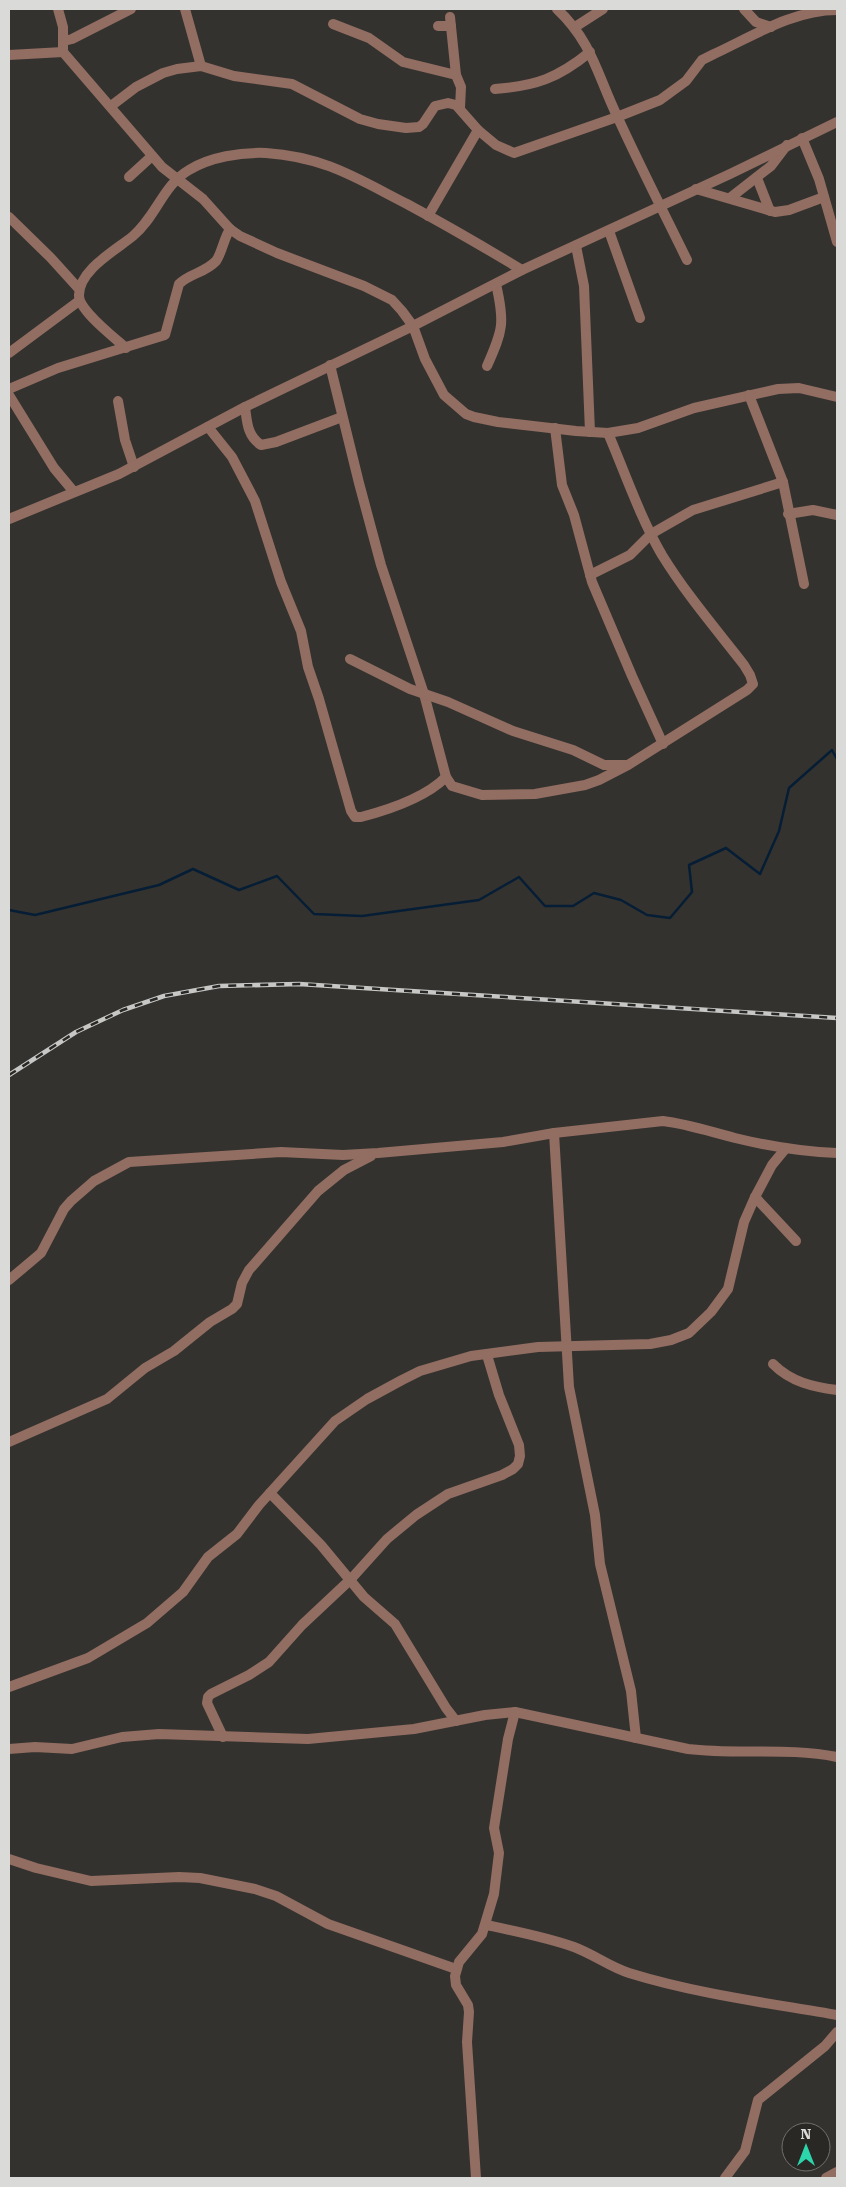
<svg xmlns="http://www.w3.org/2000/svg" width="846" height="2187" font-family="'Roboto Serif',serif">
  <rect width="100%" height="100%" fill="#33322f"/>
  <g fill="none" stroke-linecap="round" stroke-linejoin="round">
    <!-- stream -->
    <path stroke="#061e35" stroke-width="2.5" d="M9 910 35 915 159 885 193 869 239 890 277 876 314 914 362 916 479 900 519 877 545 906H573L594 893 621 900 647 915 670 918 692 892 689 865 726 848 760 874 779 831 789 788 832 750 837 759"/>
    <!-- minor -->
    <g stroke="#926d61" stroke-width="10">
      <path d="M58 9 63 27V52L162 167 203 199 230 229 240 236 277 253 364 286 392 300 402 311 413 326 425 359 444 395 466 414 474 417 498 422 576 431 608 433 638 428 694 408 778 389 799 388 837 397"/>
      <path d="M185 9 201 66"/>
      <path d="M557 9C593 43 597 75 618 118 640 166 664 213 687 260"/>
      <path d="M744 9 756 22 771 27"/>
      <path d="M450 17 456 75"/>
      <path d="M333 24 369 38 403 62 456 75 461 87 460 108"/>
      <path d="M438 26H451"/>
      <path d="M575 27 603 9"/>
      <path d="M64 41 72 39 131 9"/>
      <path d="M9 55 63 52"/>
      <path d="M495 89C536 86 558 78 590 52"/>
      <path d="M111 106 136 87 163 73 177 69 201 66 234 76 292 84 360 119 378 124 406 128 419 127 423 124 435 106 448 103 456 105 478 130 496 145 514 153 617 117 660 100 686 81 702 60 714 54C753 36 793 10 837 10"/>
      <path d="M802 138 819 179 837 242"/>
      <path d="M129 177 152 156"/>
      <path d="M757 178 770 211"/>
      <path d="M696 189 775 212 789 210 824 197"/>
      <path d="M730 198 771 166 787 145"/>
      <path d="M428 216 478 130"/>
      <path d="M9 217 50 257 79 289"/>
      <path d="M609 231 640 318"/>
      <path d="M576 246 584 286 590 432"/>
      <path d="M126 348C115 338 78 310 79 295 79 270 116 250 133 236 156 217 163 185 189 170 210 157 241 152 266 153 325 157 356 178 407 204 446 225 484 247 522 270"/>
      <path d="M9 353 79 301"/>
      <path d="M330 365 359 483 381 565 424 694 446 777 452 786 482 795 535 794 585 785 599 780 628 765 747 690 753 684 750 675 744 665C716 629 686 594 662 555 640 517 625 473 608 433"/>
      <path d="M487 366C503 330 505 323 496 284"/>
      <path d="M9 389 58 368 165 335 179 284C190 273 205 273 216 261 221 255 224 238 230 229"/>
      <path d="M9 395 54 468 74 492"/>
      <path d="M749 395 783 482 804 584"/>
      <path d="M118 401 125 440 134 467"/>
      <path d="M245 407C247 421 247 436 261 445L276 442 342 417"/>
      <path d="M208 427 232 457 255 501 281 582 301 631 308 667 319 699 351 811 355 817H361C388 810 425 798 446 777"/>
      <path d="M555 428 562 485 574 515 592 582 632 676 663 744"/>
      <path d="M788 514 813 510 837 515"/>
      <path d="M9 519 119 474 245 407 413 326 522 270 730 174 837 122"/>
      <path d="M590 575 630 555 651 534 693 510 783 482"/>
      <path d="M350 659 410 689 448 702 513 731 573 750 604 765H627"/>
      <path d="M554 1133 569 1387 595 1515 600 1564 631 1691 636 1738"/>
      <path d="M755 1197 796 1241"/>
      <path d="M9 1280 41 1253 64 1209 71 1201 94 1181 129 1162 281 1152 343 1155 378 1153 503 1142 554 1133 663 1121C688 1124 711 1132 735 1138 768 1146 803 1152 837 1153"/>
      <path d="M773 1364C791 1382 813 1387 837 1390"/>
      <path d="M9 1442 107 1399 145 1368 174 1351 210 1322 232 1309 237 1304 242 1283 249 1270 318 1191 344 1170 371 1156"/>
      <path d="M270 1493 321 1545 364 1597 395 1624 446 1708 456 1721"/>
      <path d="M9 1687 88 1658 147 1623 183 1592 208 1557 237 1534 259 1505 335 1421 367 1399 402 1380 420 1371 471 1356 538 1347 650 1344 671 1340 689 1333 711 1312 728 1289 744 1222 755 1197 772 1165 786 1148"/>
      <path d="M223 1737 207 1703 208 1697 211 1694 249 1675 269 1662 302 1625 351 1579 387 1539 416 1515 448 1494 502 1475 513 1469 518 1464 520 1456 519 1445 499 1395 487 1355"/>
      <path d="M9 1749 35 1747 72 1749 122 1737 159 1734 308 1739 414 1729 485 1715 515 1712 688 1749C737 1755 788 1747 837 1757"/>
      <path d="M9 1859 36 1868 91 1881 179 1877 200 1878 255 1889 276 1896 328 1924 456 1969"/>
      <path d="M486 1925C515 1931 546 1937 574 1947 593 1954 610 1967 629 1973 697 1994 768 2003 837 2015"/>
      <path d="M476 2178 467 2042 469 2012 468 2005 456 1985 455 1976 459 1962 482 1934 494 1894 499 1853 494 1828 508 1739 515 1712"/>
      <path d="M725 2178 745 2151 758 2100 825 2046 837 2032"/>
      <path d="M826 2178 837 2172"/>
    </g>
    <!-- rail casing -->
    <g stroke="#c7c7c5" stroke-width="4.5">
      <path id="rail" d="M9 1075 76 1032 123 1010 164 996 219 986 299 984 837 1018"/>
    </g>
    <!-- rail -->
    <use href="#rail" stroke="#292825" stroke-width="2.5" stroke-dasharray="8" stroke-linecap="butt"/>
  </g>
  <!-- border -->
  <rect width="846" height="2187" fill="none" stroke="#dadad8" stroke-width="20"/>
  <!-- north arrow -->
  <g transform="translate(806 2147)"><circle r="24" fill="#292825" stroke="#706f6d"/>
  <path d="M0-4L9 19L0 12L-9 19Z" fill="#2cd5ab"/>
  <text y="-8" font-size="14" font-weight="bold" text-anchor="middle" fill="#dadad8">N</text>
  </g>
</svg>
